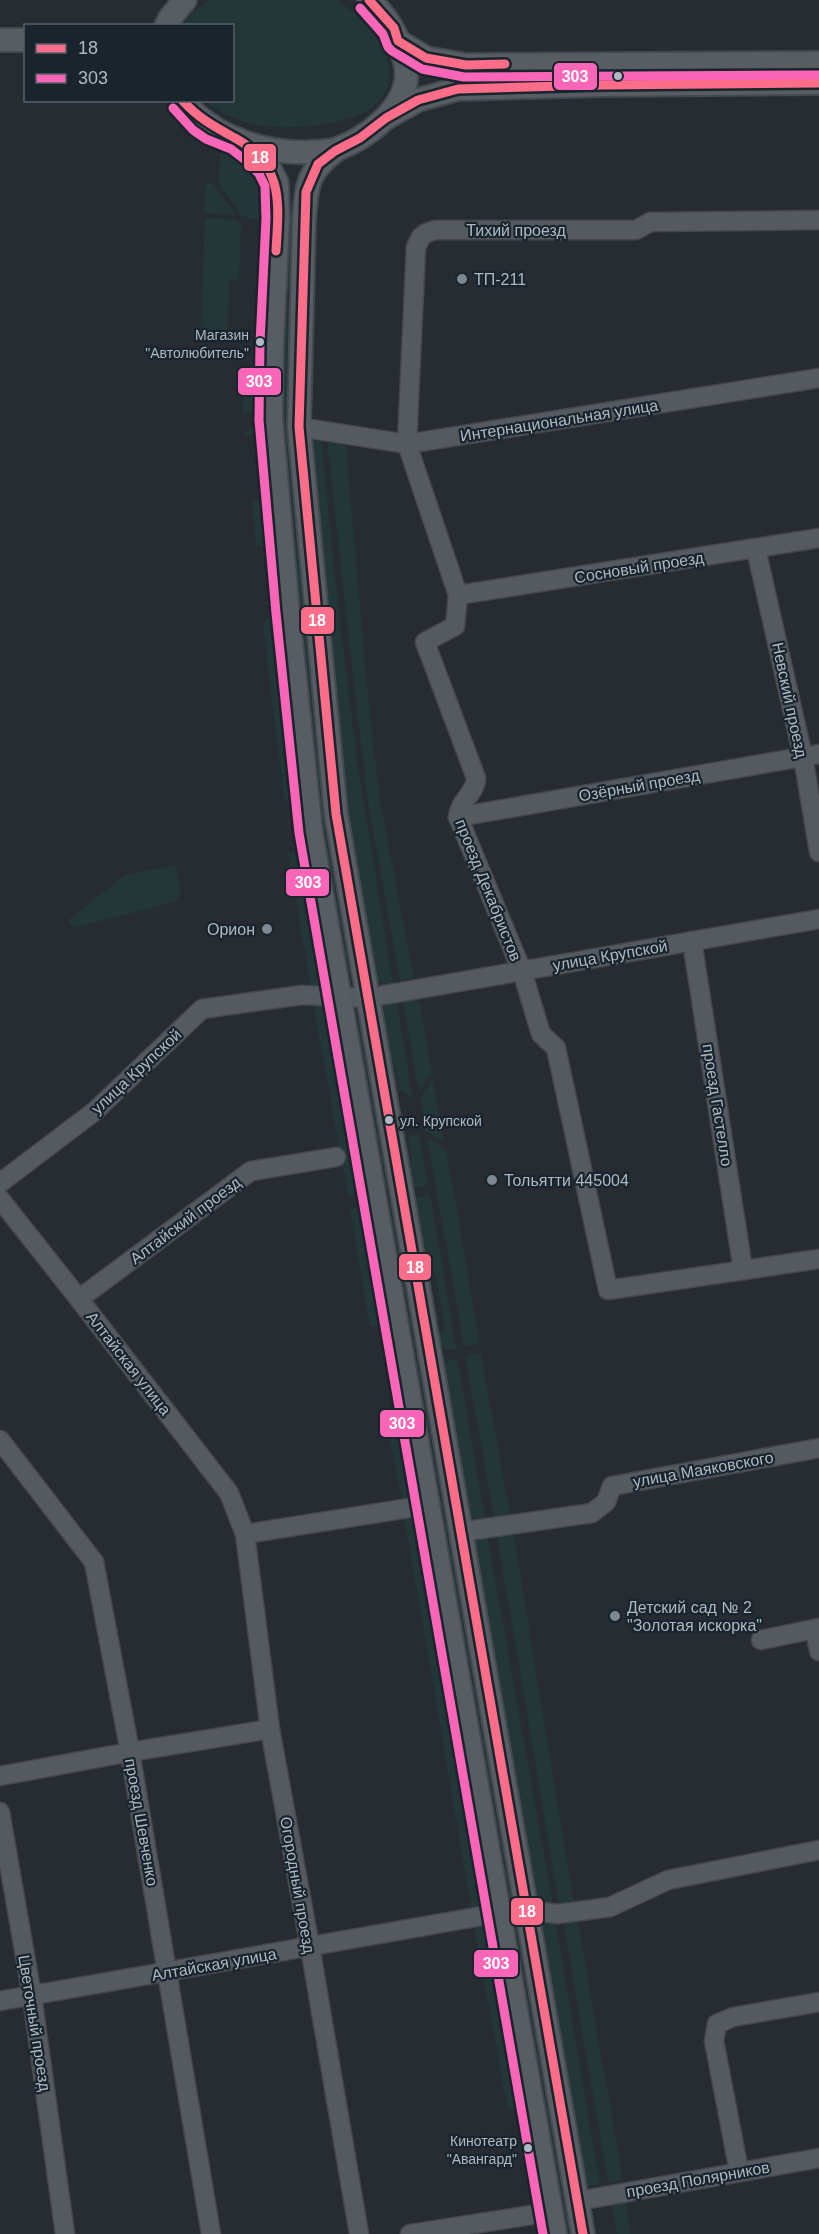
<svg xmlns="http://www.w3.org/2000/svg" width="819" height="2234" font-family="Arial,sans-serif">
  <rect width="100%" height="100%" fill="#262c32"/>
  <!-- green -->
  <g fill="#233738">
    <path d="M209 0H337C356 12 373 29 383 49 419 123 304 133 258 125 238 122 220 112 204 101L232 100V26L183 25 194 11Z"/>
    <path d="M221 142 246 155 267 181 268 220 247 219V216L241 215 218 183Z"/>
    <path d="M206 183 213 184 236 215 204 213Z"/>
    <path d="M293 202 295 204 293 292H284L288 207Z"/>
    <path d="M205 218 236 220 241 224 239 280H230L227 341 200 340Z"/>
    <path d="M284 301H293L354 974 352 975 347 973 320 823 280 425Z"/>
    <path d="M244 370H256L261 405 254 412 242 413Z"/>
    <path d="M253 427 261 431 277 604 271 607 261 602 275 601 270 545 256 546 252 502 264 500 258 435 244 436 247 430Z"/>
    <path d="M321 439 339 615 358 768 393 984 386 985 376 980 350 847 310 444Z"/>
    <path d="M327 439 344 443 346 447 369 709 380 801 414 978 400 981 369 808 357 712Z"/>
    <path d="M276 616 279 618 299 826 284 797 263 626 267 619Z"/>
    <path d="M306 851 327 977 322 984 311 988 288 853Z"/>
    <path d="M176 865 181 893 175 902 72 928 68 920 125 875Z"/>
    <path d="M402 996 415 998 420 1004 432 1072 419 1092Z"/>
    <path d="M396 997 412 1096 399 1090 396 1071 386 1050 379 1007 381 1004Z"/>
    <path d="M313 1002 326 1004 330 1008 366 1193 348 1196Z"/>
    <path d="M359 1021 362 1022 393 1189 381 1191 355 1023Z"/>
    <path d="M433 1079 444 1142 426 1131 420 1098Z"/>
    <path d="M419 1134 428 1185 410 1189 411 1156 408 1136Z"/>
    <path d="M427 1137 446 1149 480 1343 464 1346Z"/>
    <path d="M430 1195 456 1349H445L438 1344 437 1339 445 1329 436 1276 424 1269 412 1198Z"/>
    <path d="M395 1201 514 1897 512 1898H507L383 1203Z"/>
    <path d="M368 1206 384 1296 379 1326 370 1327 350 1209Z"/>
    <path d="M481 1353 511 1519 495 1522 465 1356Z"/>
    <path d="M457 1358 486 1522H479L469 1516 443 1367 449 1360Z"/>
    <path d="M397 1422 411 1450 415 1492 402 1500 387 1424Z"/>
    <path d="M409 1514 422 1521 488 1901 482 1909 472 1912 404 1515Z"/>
    <path d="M513 1532 575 1908 559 1906 497 1535Z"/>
    <path d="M487 1534 553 1905 545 1903 536 1898 470 1537Z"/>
    <path d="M577 1917 623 2180 608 2183 563 1918Z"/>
    <path d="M555 1919 600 2184 584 2187 540 1926 546 1920Z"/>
    <path d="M484 1926 492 1932 519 2077 517 2108 508 2110 474 1927Z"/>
    <path d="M515 1927 520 1928 575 2234H565L513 1929Z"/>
    <path d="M625 2197 631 2234H617L611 2200Z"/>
  </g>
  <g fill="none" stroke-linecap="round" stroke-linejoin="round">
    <!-- minor casing -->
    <g stroke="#44484d" stroke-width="21">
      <g id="minor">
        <path d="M819 220 650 222 636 230H435L426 233 421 237 416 247 407 444 458 595 455 626 425 642 476 778C476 793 459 801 458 817L522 971 541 1034 556 1048 608 1290 819 1259"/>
        <path d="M299 427 407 444 819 378"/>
        <path d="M756 549 803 757 819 852"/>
        <path d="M458 595 819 538"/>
        <path d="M458 817 819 754"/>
        <path d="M692 941 743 1270"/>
        <path d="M0 1183 95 1111 202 1009 302 995 367 998 819 919"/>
        <path d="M0 1199 79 1299 229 1493 245 1534 270 1729 310 1947 359 2234"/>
        <path d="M79 1299 251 1171 336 1157"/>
        <path d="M0 1440 94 1562 130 1752 211 2234"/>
        <path d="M460 1532 592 1513 606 1502 612 1486 819 1448"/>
        <path d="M245 1534 428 1505"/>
        <path d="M815 1629 819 1651"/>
        <path d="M761 1640 819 1628"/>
        <path d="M0 1776 130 1752 270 1729"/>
        <path d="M0 1812 32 1996 65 2234"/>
        <path d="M0 2001 499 1913 527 1910 558 1914 610 1907 668 1880 819 1850"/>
        <path d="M739 2171 714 2041 717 2024 733 2017 819 2002"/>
        <path d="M578 2201 819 2158"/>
        <path d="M410 2234 551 2212"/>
      </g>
    </g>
    <!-- major casing -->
    <g stroke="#43494f" stroke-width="26">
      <g id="major">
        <path d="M166 26 170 18 185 0"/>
        <path d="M0 40H26"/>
        <path d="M398 41 426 58 466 65 819 63"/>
        <path d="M182 100C213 137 263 154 310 152 318 151 329 152 337 149 365 139 401 112 406 81 408 68 404 56 400 45 393 27 383 12 369 0"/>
        <path d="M386 118 418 100 458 89 602 85 819 83"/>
        <path d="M237 139 257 154 269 167 277 183 278 219 272 344 271 419 288 612 311 832 555 2234"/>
        <path d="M335 151C306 173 307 186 304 221L299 427 336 814 583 2234"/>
      </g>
    </g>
    <!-- minor -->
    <use href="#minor" stroke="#555a61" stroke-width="18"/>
    <!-- major -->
    <use href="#major" stroke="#575d63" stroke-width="22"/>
    <!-- bus-1 casing -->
    <g stroke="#19242d" stroke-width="14">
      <g id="bus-1">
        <path d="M369 0 394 28 398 41 426 58 466 65 505 64"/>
        <path d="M182 100C198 118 215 127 235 138 284 165 279 202 276 251"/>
        <path d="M583 2234 336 814 299 427 306 192 318 164 335 151 360 138 386 118 418 100 458 89 602 85 819 83"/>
      </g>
    </g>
    <!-- bus-2 casing -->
    <g stroke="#19242d" stroke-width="14">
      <g id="bus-2">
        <path d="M360 8 383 34 388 47 392 51 422 69 464 77 819 75"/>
        <path d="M173 108 193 130 206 139 231 149 249 163 259 174 265 186 266 219 260 343 259 420 276 613 299 833 543 2234"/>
      </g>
    </g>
    <!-- bus-1 -->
    <use href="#bus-1" stroke="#fb6d88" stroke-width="9"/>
    <!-- bus-2 -->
    <use href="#bus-2" stroke="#fa66b7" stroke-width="9"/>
  </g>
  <!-- markers -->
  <g fill="#aeb9c5" stroke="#19242d" stroke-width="2">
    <circle cx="618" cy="76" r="5"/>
    <circle cx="260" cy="342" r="5"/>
    <circle cx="389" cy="1120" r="5"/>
    <circle cx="528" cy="2148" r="5"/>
  </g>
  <g fill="#7e8892" stroke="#19242d" stroke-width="2">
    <circle cx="462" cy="279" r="6"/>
    <circle cx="267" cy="929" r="6"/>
    <circle cx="492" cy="1180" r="6"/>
    <circle cx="615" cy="1616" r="6"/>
  </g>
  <g text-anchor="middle" stroke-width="4.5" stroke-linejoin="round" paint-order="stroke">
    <!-- bus labels -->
    <g font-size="14" fill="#aeb9c5" stroke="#19242d" text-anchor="end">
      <text x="249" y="340">Магазин<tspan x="249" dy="18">"Автолюбитель"</tspan></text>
      <text x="400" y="1126" text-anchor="start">ул. Крупской</text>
      <text x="517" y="2146">Кинотеатр<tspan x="517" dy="18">"Авангард"</tspan></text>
    </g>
    <!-- street labels -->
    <g font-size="16" fill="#aeb9c5" stroke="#19242d">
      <text x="516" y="236">Тихий проезд</text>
      <text transform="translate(559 420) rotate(-9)" y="6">Интернациональная улица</text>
      <text transform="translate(639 567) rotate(-9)" y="6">Сосновый проезд</text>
      <text transform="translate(790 700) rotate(78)" y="6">Невский проезд</text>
      <text transform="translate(639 785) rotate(-10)" y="6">Озёрный проезд</text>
      <text transform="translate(489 890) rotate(68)" y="6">проезд Декабристов</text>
      <text transform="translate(610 955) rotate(-10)" y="6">улица Крупской</text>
      <text transform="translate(136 1071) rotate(-43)" y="6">улица Крупской</text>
      <text transform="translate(718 1105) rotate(81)" y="6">проезд Гастелло</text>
      <text transform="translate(185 1220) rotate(-37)" y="6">Алтайский проезд</text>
      <text transform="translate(129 1363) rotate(52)" y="6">Алтайская улица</text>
      <text transform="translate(703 1469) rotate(-10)" y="6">улица Маяковского</text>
      <text transform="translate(142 1822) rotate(80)" y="6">проезд Шевченко</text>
      <text transform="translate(298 1885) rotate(80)" y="6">Огородный проезд</text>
      <text transform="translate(214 1964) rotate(-10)" y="6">Алтайская улица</text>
      <text transform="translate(35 2023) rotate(81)" y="6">Цветочный проезд</text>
      <text transform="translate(698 2179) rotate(-10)" y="6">проезд Полярников</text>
    </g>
    <!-- poi labels -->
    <g font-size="16" fill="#aeb9c5" stroke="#19242d" text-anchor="start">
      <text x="474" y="285">ТП-211</text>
      <text x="255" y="935" text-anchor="end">Орион</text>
      <text x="504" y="1186">Тольятти 445004</text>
      <text x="627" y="1613">Детский сад № 2<tspan x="627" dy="18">"Золотая искорка"</tspan></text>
    </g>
  </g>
  <g stroke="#19242d" stroke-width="2">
    <rect x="553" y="62" width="45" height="29" rx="6" fill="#fa66b7"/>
    <rect x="243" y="143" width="34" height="29" rx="6" fill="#fb6d88"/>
    <rect x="237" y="367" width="45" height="29" rx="6" fill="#fa66b7"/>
    <rect x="300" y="606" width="35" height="29" rx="6" fill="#fb6d88"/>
    <rect x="285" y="868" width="45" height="29" rx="6" fill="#fa66b7"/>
    <rect x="398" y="1253" width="34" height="28" rx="6" fill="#fb6d88"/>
    <rect x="379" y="1409" width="46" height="29" rx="6" fill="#fa66b7"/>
    <rect x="510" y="1897" width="34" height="29" rx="6" fill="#fb6d88"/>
    <rect x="473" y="1949" width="46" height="29" rx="6" fill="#fa66b7"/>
  </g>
  <g font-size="16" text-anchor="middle" font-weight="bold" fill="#fff">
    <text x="575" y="82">303</text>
    <text x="260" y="163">18</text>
    <text x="259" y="387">303</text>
    <text x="317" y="626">18</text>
    <text x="308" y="888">303</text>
    <text x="415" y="1273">18</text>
    <text x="402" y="1429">303</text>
    <text x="527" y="1917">18</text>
    <text x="496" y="1969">303</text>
  </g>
  <!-- legend -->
  <rect x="24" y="24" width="210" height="78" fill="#19242d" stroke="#55606a" stroke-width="1.5"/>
  <rect x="36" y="44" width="30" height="9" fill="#fb6d88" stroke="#55606a" stroke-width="1.5"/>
  <text x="78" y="54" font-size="18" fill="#aeb9c5">18</text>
  <rect x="36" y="74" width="30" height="9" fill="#fa66b7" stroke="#55606a" stroke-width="1.5"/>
  <text x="78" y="84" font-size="18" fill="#aeb9c5">303</text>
</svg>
